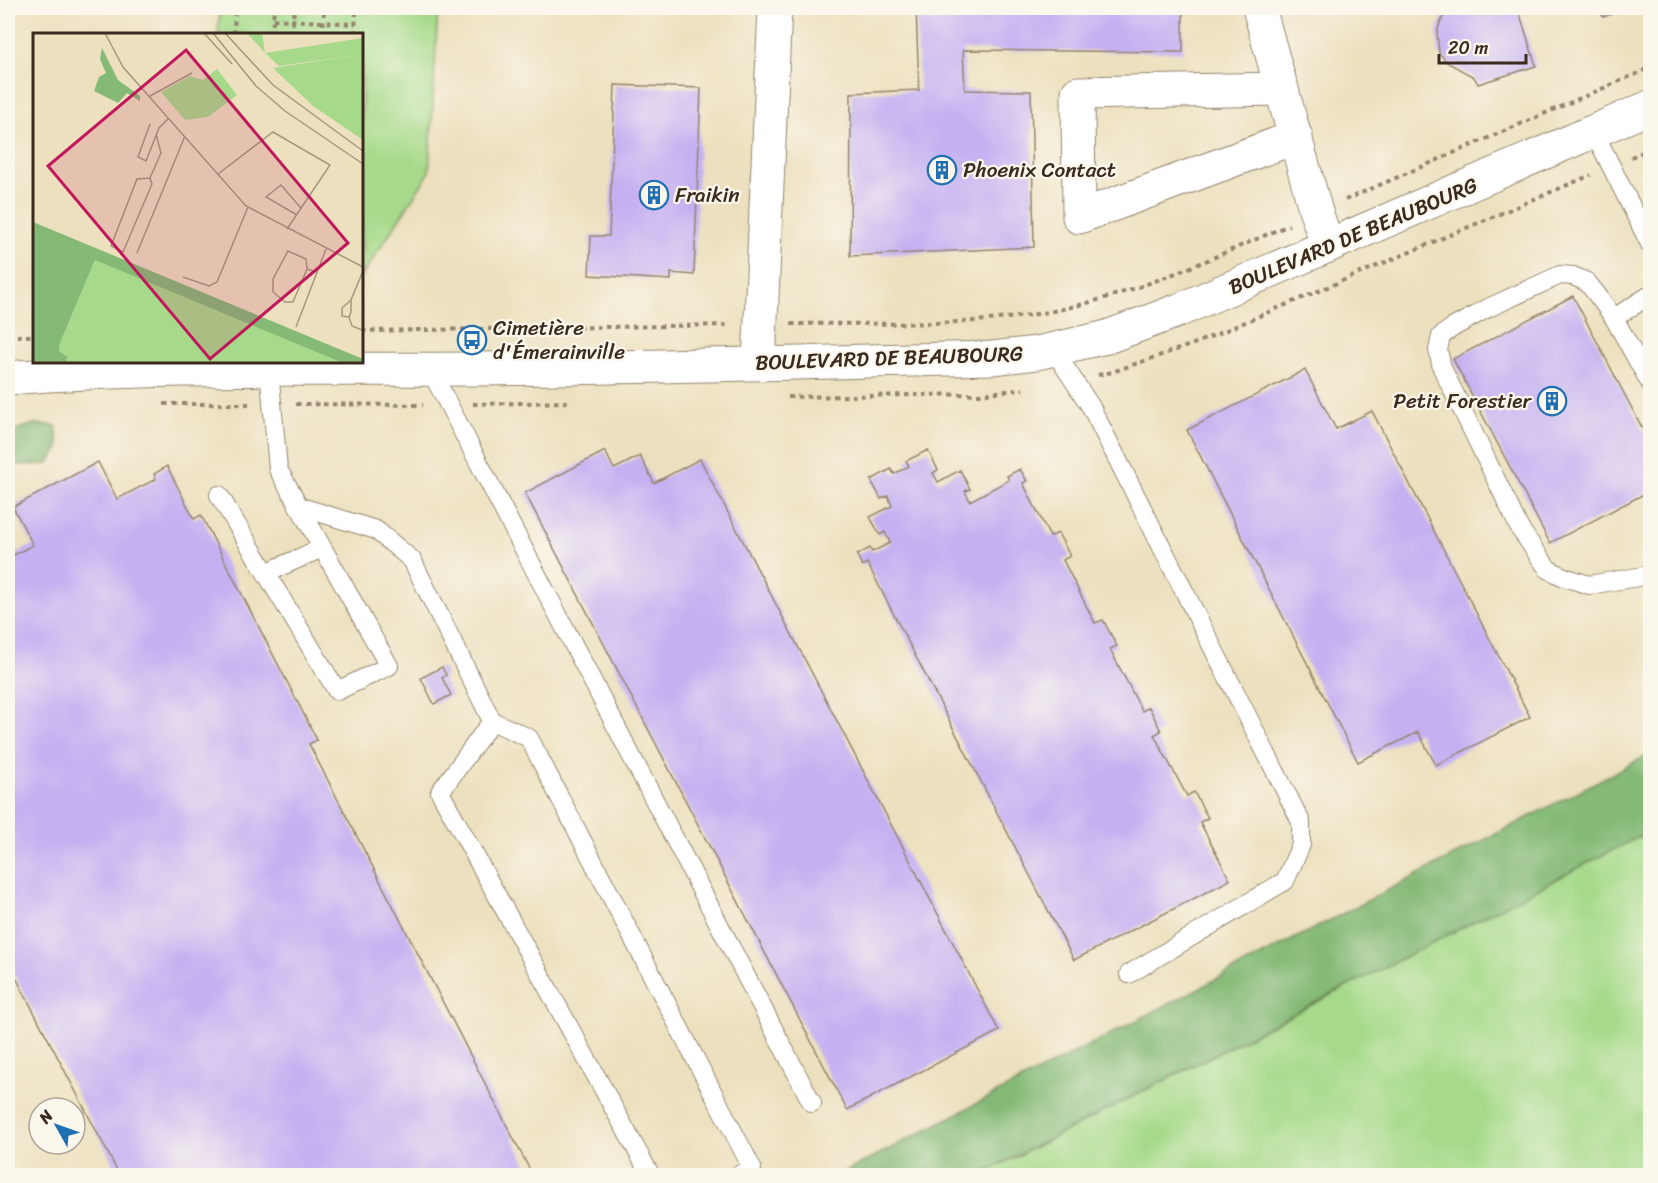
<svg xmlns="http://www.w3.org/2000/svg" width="1658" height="1183" font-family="Sriracha,sans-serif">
  <rect width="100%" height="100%" fill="#fbf7ec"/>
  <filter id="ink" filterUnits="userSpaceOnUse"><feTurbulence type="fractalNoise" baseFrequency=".0167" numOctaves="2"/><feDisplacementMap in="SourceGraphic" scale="12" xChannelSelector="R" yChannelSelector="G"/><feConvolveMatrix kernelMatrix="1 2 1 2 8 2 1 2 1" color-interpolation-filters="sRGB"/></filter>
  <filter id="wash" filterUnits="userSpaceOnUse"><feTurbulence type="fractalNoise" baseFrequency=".008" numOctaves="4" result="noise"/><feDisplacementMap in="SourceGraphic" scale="24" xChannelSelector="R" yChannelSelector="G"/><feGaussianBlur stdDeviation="1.35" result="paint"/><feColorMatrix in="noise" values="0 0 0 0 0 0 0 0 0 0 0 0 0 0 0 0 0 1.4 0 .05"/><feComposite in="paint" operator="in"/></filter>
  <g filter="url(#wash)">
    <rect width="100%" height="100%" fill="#ece0be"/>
    <!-- green -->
    <g fill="#a6da8a" stroke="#708254" stroke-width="1.5">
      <path d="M220 8H438L429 173 362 276V34H218Z"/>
      <path d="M1650 831V1175L979 1176Z"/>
    </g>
    <!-- forest -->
    <g fill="#84ba76" stroke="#60724a" stroke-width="1.5">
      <path d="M34 424 56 426 59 448 48 464 8 465V432Z"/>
      <path d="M1650 754V831L979 1175H839Z"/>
    </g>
    <g id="blocks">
      <!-- building -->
      <g fill="#c5b1f2">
        <path d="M916 8H1183V52L963 50 965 90 1031 91 1034 247 850 256 851 93 919 90Z"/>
        <path d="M1448 8H1518L1536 66 1478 84 1474 77 1448 63 1439 53 1437 34 1439 25Z"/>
        <path d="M1600 8H1629L1603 17Z"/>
        <path d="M615 85 701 88 694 275 671 273V280L589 275 591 236H609Z"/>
        <path d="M1573 296 1650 443V491L1550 543 1453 359Z"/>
        <path d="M1305 370 1336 429 1372 411 1530 717 1436 765 1418 732 1358 762 1187 430Z"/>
        <path d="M928 450 938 470 933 473 938 482 960 470 970 489 965 491 970 501 1009 480 1007 476 1020 469 1027 481 1023 483 1050 537 1058 533 1070 556 1063 560 1095 623 1103 620 1117 646 1110 649 1142 711 1149 707 1161 731 1154 735 1187 796 1194 792 1208 818 1200 822 1230 880 1074 960 867 563 862 566 857 555 870 548 872 552 890 543 885 532 880 535 870 517 892 506 888 496 881 499 871 480 891 469 894 474 909 466 906 461Z"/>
        <path d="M605 451 614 469 640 456 654 483 700 459 999 1031 847 1110 525 493Z"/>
        <path d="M98 462 117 499 156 479 154 474 167 466 194 519 201 515 317 740 309 744 533 1176H120L14 974 8 977V558L33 545 13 507Z"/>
        <path d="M442 667 446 675 442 678 451 695 434 704 421 678Z"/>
      </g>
    </g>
  </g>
  <g filter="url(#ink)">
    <use href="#blocks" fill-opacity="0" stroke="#94856e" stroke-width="1.5"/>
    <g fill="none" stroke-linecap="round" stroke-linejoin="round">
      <!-- lane casing -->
      <g stroke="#94856e" stroke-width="20">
        <g id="lane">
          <path d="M1594 132 1650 244"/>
          <path d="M1614 318 1650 295"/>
          <path d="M1053 349 1091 407 1301 822V845L1285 881 1129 974"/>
          <path d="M430 369 812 1103"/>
          <path d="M1650 383 1614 318 1598 296 1587 282 1573 276 1560 275 1488 308 1452 328 1441 336 1438 350 1442 368 1520 529 1548 569 1564 577 1589 585 1650 575"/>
          <path d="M219 495 337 691 389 666 278 469 269 369"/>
          <path d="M298 506 376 530 412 560 492 721 529 738 752 1168 737 1176"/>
          <path d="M266 573 322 548"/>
          <path d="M492 721 440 792 651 1176"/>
        </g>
      </g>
      <!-- street casing -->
      <g stroke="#94856e" stroke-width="35">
        <g id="street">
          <path d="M1259 8 1316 212 1328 246"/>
          <path d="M1282 89 1078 93 1079 217 1296 137"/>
          <path d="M759 363 775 8"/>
        </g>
      </g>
      <!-- secondary casing -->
      <g stroke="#94856e" stroke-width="35">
        <path id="secondary" d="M8 378C161 366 314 370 468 369 643 368 818 362 992 358L1037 353 1107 337 1177 311 1650 107"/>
      </g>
      <!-- path -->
      <g stroke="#94856e" stroke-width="4" stroke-dasharray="4.5 4.5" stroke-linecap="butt">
        <path d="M273 19 355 24"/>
        <path d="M234 34 235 8"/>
        <path d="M272 34 274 8"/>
        <path d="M292 34 294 8"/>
        <path d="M323 34 324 8"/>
        <path d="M355 34 356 8"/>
        <path d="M1631 157 1650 149"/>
        <path d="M1345 200 1650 68"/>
        <path d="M791 324C873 323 956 327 1037 314 1126 299 1207 260 1289 225"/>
        <path d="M362 331 730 325"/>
        <path d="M8 336H34"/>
        <path d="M1098 375 1112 372 1196 343 1591 175"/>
        <path d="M788 397 980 394 1023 389"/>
        <path d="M164 404H249"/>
        <path d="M296 404 423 405"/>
        <path d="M473 404 570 402"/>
      </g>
      <!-- lane -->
      <use href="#lane" stroke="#fff" stroke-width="18"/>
      <!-- street -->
      <use href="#street" stroke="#fff" stroke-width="33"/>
      <!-- secondary -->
      <use href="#secondary" stroke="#fff" stroke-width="33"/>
    </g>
  </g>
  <!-- icons -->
  <defs>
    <g id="building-ring" transform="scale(1.5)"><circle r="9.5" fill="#fbf7ec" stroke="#1f6fb2" stroke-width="1.5"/><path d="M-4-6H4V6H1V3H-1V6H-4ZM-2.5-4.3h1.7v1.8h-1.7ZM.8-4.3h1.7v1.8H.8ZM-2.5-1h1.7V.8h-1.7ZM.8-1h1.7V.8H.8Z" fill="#1f6fb2"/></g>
    <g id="bus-ring" transform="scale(1.5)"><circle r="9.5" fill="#fbf7ec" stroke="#1f6fb2" stroke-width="1.5"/><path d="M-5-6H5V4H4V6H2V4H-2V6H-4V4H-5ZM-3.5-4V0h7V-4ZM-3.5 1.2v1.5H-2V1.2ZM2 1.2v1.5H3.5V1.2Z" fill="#1f6fb2"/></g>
  </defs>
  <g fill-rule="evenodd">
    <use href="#building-ring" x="942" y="170"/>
    <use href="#building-ring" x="654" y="195"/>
    <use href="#bus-ring" x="472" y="340"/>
    <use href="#building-ring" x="1552" y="401"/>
  </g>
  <g text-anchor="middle" stroke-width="4.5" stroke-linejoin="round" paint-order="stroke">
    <!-- poi labels -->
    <g font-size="21" fill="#3b2a1e" stroke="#fbf7ec" text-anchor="start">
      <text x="963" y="177">Phoenix Contact</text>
      <text x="675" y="202">Fraikin</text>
      <text x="493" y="335">Cimetière<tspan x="493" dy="24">d'Émerainville</tspan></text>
      <text x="1531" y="408" text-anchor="end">Petit Forestier</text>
    </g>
    <!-- street labels -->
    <g font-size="21" fill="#3b2a1e" stroke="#fbf7ec">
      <text transform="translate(1353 236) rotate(-23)" y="7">BOULEVARD DE BEAUBOURG</text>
      <text transform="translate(889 358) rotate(-2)" y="7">BOULEVARD DE BEAUBOURG</text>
    </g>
  </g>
  <!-- overview -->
  <g transform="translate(33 33)">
    <rect width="330" height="330" fill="#ece0be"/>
    <path d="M214 0H229L232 20 330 5V107L280 73 240 35 324 22 246 33 232 20ZM184 36 204 62 175 84 152 87 128 59 157 43 170 47ZM62 227 73 230 310 330H32L35 324 26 318 27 310Z" fill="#a6da8a"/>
    <path d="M69 15 85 47 107 63V68L94 60 85 70 61 58 66 44 73 40 67 26ZM0 189 330 326V330H310L62 227 27 310 26 318 35 324 32 330H0Z" fill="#84ba76"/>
    <path fill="none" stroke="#a5977e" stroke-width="1.5" d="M72 0 90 34 213 173 330 234M171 0 199 31M180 0 223 53 252 78 330 131M192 0 240 52 330 118M117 63 159 40M117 91 105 124 113 128 126 95 136 85M185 141 240 99 297 132 254 196M117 145 104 146 78 213 90 219 119 151 117 145 128 120 123 101M264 182 233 164 248 152 268 175M104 220 152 103M274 236 260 269H252L240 259V246L255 218 273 226 274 236 283 239M150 244 176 253 184 249 215 174M318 267 309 275V283L316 284 318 279V267L330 238M316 284 319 293 329 297 330 294M263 294 293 216"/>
    <path fill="#c2185b" fill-opacity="0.15" stroke="#c2185b" stroke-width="3" d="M153 17 315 210 177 326 15 133Z"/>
    <rect width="330" height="330" fill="none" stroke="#3b2a1e" stroke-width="3"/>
  </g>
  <!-- margin -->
  <rect width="1658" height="1183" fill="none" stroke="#fbf7ec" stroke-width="30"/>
  <!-- north arrow -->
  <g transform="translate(57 1126) rotate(310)"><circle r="28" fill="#fbf7ec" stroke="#aea59a" stroke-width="1.5"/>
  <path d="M0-4.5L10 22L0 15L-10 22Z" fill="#1f6fb2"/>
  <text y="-9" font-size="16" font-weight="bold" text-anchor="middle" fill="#3b2a1e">N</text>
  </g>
  <!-- scale -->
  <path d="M1439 54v9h87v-9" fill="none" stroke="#3b2a1e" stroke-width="3"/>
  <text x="1448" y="54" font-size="18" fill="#3b2a1e" stroke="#fbf7ec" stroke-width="4.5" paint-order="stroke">20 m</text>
</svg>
